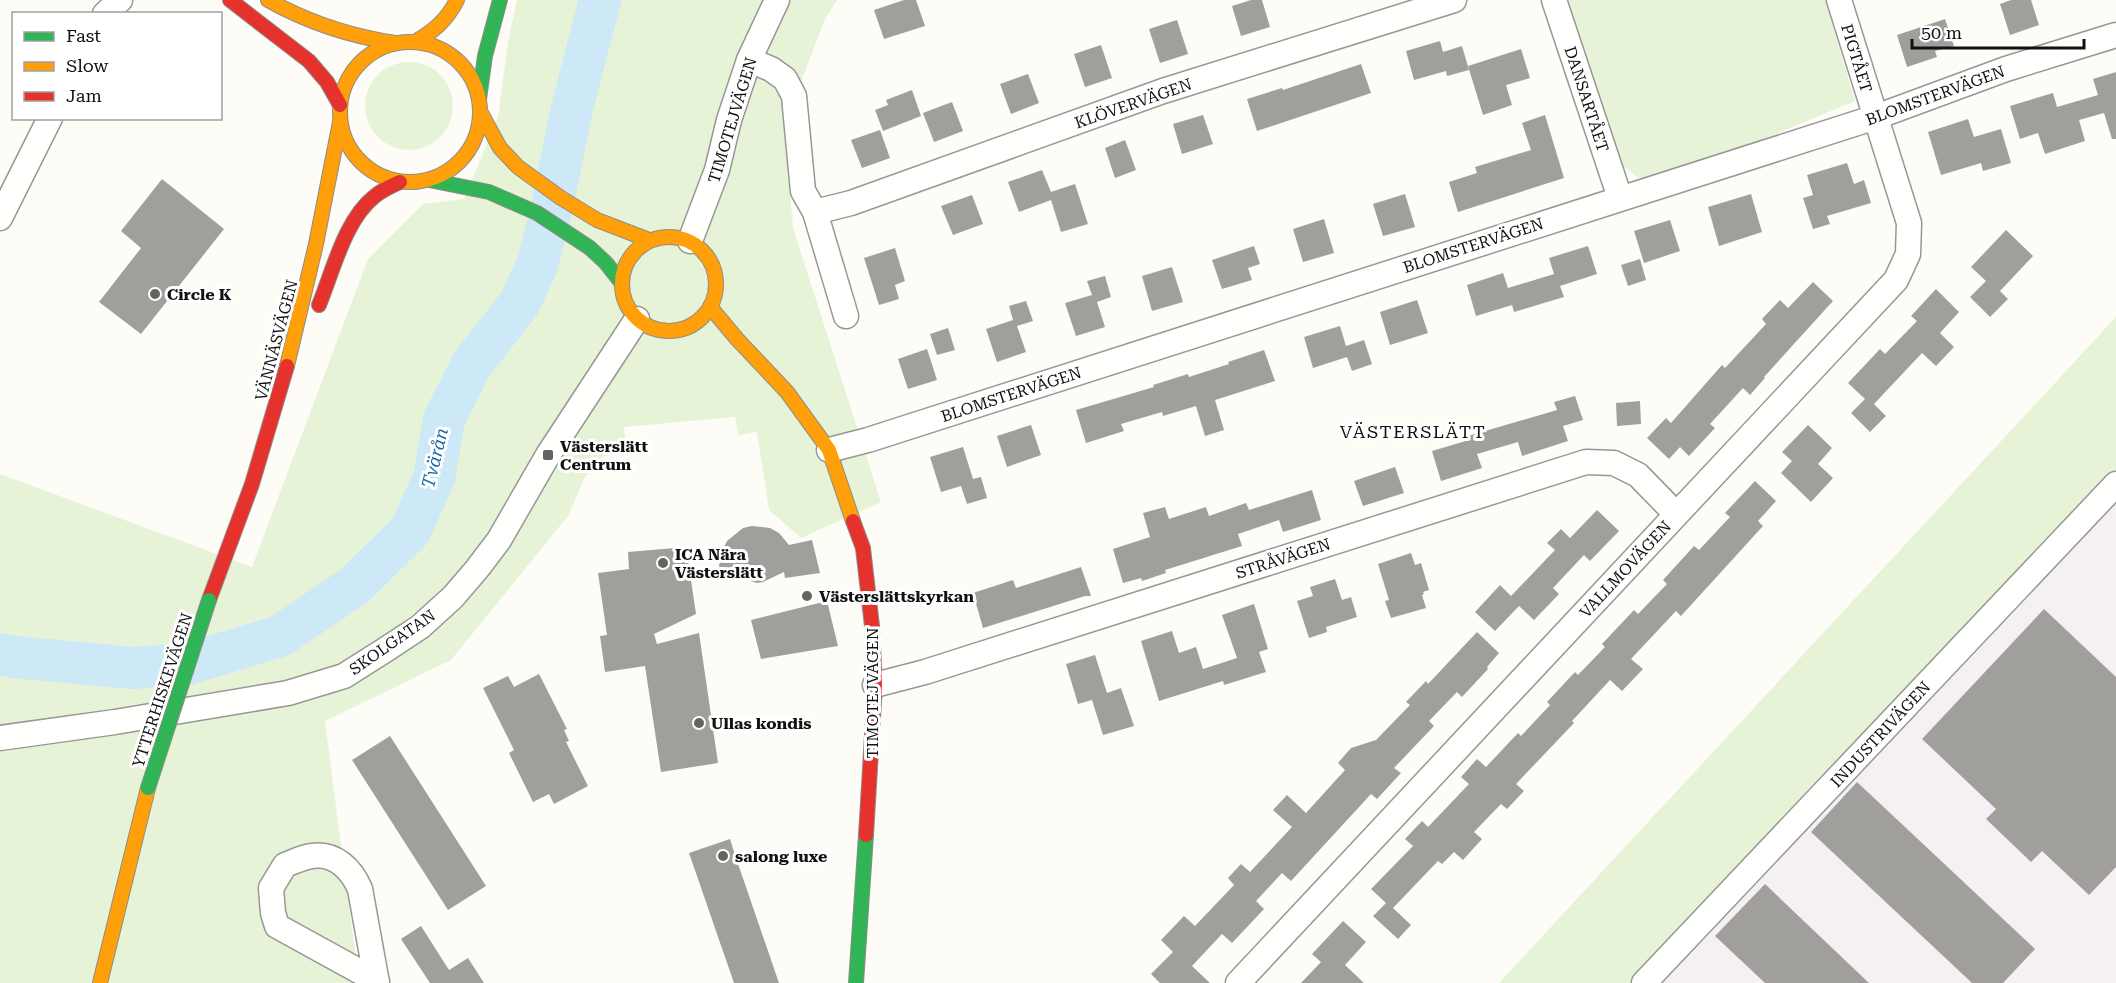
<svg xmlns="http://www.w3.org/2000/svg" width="2116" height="983" font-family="'Roboto Serif',serif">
  <rect width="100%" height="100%" fill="#fdfcf7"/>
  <!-- industrial -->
  <path fill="#f5f0f3" d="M2116 462V983H1634Z"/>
  <!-- green -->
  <g fill="#e7f3d7">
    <path d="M517 0H837L825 19 784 126 793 228 881 502 801 538 769 510 757 432 738 435 735 417 624 427 627 450 600 458 584 479 568 516 451 660 325 721 359 983H0V474L252 567 368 259 423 204 464 199 498 117 508 42Z"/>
    <path d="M1562 0H1825L1855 101 1658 183 1637 177 1614 158Z"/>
    <circle cx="409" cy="106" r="44"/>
    <path d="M2116 317V484L1644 983H1499Z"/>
  </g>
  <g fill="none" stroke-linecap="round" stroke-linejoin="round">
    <!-- river -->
    <path stroke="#cde8f7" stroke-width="42" d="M0 654 13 657 133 668 188 664 280 636 354 586 410 531 434 478 444 419 472 364 519 304 536 268 549 221 572 108 600 0"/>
  </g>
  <!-- building -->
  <g fill="#a19f9c">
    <path d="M904 0H916L925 26 884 39 874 10Z"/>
    <path d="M1251 0H1262L1270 27 1241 36 1232 6Z"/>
    <path d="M2011 0H2031L2039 25 2010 35 2000 4Z"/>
    <path d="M1945 19 1954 46 1935 51 1937 57 1907 67 1897 35Z"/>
    <path d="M1177 20 1188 54 1160 63 1149 29Z"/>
    <path d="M1440 41 1443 52 1462 46 1469 70 1447 76 1446 71 1414 80 1406 51Z"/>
    <path d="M1101 45 1112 78 1085 87 1074 54Z"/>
    <path d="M1521 49 1530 78 1506 85 1512 105 1483 115 1468 66Z"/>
    <path d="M1361 64 1371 93 1257 131 1247 99 1282 88 1283 90Z"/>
    <path d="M2116 72V139H2112L2104 113 2079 120 2085 141 2045 154 2038 133 2020 139 2010 106 2053 93 2057 107 2098 95 2093 79Z"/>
    <path d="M1028 74 1039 103 1011 114 1000 84Z"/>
    <path d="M912 90 921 116 883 131 875 110 888 105 886 100Z"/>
    <path d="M952 102 963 131 934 142 923 113Z"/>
    <path d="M1203 115 1213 144 1182 154 1173 124Z"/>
    <path d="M1545 115 1564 178 1458 212 1449 182 1477 173 1475 167 1531 150 1522 123Z"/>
    <path d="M1968 119 1974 137 2001 129 2011 163 1983 171 1981 163 1941 175 1928 132Z"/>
    <path d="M880 130 890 158 862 168 851 140Z"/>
    <path d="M1125 140 1136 170 1115 178 1105 148Z"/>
    <path d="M1847 163 1854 184 1864 180 1871 203 1827 216 1830 224 1813 229 1803 198 1813 195 1807 175Z"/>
    <path d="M1042 170 1051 192 1075 184 1088 224 1061 232 1051 200 1019 212 1008 182Z"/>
    <path d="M162 179 224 229 141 334 99 302 141 248 121 231Z"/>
    <path d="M1405 194 1415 227 1383 236 1373 204Z"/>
    <path d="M1751 194 1762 232 1719 246 1708 207Z"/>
    <path d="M972 195 983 224 953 235 941 206Z"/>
    <path d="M1324 219 1334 253 1303 262 1293 229Z"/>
    <path d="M1670 220 1680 251 1644 263 1634 231Z"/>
    <path d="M2006 230 2033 256 2000 291 2008 299 1990 317 1970 297 1986 281 1971 267Z"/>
    <path d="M1254 246 1260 264 1248 268 1252 280 1222 289 1212 260Z"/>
    <path d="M1588 246 1597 274 1560 286 1564 297 1514 312 1512 305 1476 316 1467 285 1503 273 1508 288 1554 274 1549 258Z"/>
    <path d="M895 248 905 281 895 285 899 299 879 305 864 258Z"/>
    <path d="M1640 259 1646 280 1628 286 1621 265Z"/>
    <path d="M1172 267 1183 302 1152 311 1142 276Z"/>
    <path d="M1105 276 1111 297 1097 302 1105 327 1076 336 1065 303 1092 295 1087 281Z"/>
    <path d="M1813 282 1833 301 1764 377 1765 378 1750 395 1743 388 1710 424 1715 428 1689 456 1680 447 1669 459 1647 438 1666 418 1671 423 1722 365 1725 368 1766 324 1762 319 1780 300 1788 308Z"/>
    <path d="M1936 289 1959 312 1940 333 1954 347 1936 366 1922 353 1874 404 1886 416 1870 432 1851 413 1865 399 1848 383 1880 349 1885 354 1917 321 1911 316Z"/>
    <path d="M1417 300 1428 333 1390 345 1380 312Z"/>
    <path d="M1026 301 1033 321 1017 326 1026 352 997 362 986 329 1013 320 1009 306Z"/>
    <path d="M1340 326 1346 346 1364 340 1372 364 1352 371 1347 357 1313 368 1304 337Z"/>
    <path d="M948 328 955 350 937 355 930 334Z"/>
    <path d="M927 349 937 380 908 389 898 359Z"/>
    <path d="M1264 350 1275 381 1215 400 1224 430 1205 436 1196 406 1163 416 1162 412 1121 424 1124 431 1086 443 1076 410 1154 387 1153 385 1188 374 1189 377 1229 364 1228 362Z"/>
    <path d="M1575 396 1583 420 1563 426 1568 441 1522 456 1518 442 1477 454 1482 468 1441 481 1432 451 1469 440 1468 436 1557 410 1554 402Z"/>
    <path d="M1640 401 1641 424 1617 426 1616 403Z"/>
    <path d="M1031 425 1041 455 1007 467 997 436Z"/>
    <path d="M1808 425 1832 448 1818 464 1833 478 1811 502 1781 473 1792 461 1782 452Z"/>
    <path d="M963 447 973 479 981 477 987 498 967 504 961 486 941 492 930 457Z"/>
    <path d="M1395 467 1404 493 1363 506 1354 481Z"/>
    <path d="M1755 481 1776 501 1758 521 1763 526 1681 616 1676 611 1631 659 1643 669 1622 691 1610 680 1572 721 1574 723 1516 784 1524 791 1507 809 1501 804 1474 832 1482 839 1463 860 1454 852 1442 864 1438 861 1393 908 1411 925 1398 939 1373 916 1386 903 1371 889 1413 846 1405 839 1422 821 1428 827 1469 784 1461 777 1477 759 1486 767 1518 733 1521 736 1550 705 1547 702 1575 672 1578 675 1605 647 1602 644 1634 610 1638 614 1667 584 1663 580 1694 546 1699 550 1730 517 1725 513Z"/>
    <path d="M1312 490 1321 520 1283 532 1279 520 1238 534 1242 546 1165 570 1166 573 1142 581 1141 578 1123 583 1113 549 1150 537 1143 513 1165 507 1169 519 1206 507 1209 516 1246 503 1249 510Z"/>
    <path d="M1597 510 1619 531 1590 561 1584 555 1553 588 1559 594 1534 620 1519 606 1495 631 1475 612 1500 585 1511 596 1555 550 1547 543 1561 529 1570 538Z"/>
    <path d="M752 526 770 528 779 533 789 545 812 540 820 573 785 578 784 572 763 582 757 583 745 579 738 572 724 577 719 566 722 551 727 541 743 528Z"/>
    <path d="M675 548 676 561 688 560 696 614 654 634 657 644 699 633 718 763 661 772 645 666 605 672 600 636 607 635 598 573 629 569 628 552Z"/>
    <path d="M1411 553 1415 565 1421 563 1429 590 1423 592 1424 594 1422 595 1426 608 1391 618 1385 601 1389 600 1378 564Z"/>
    <path d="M1081 567 1091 596H1085L983 628 973 593 1013 580 1016 588Z"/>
    <path d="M1335 579 1342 600 1351 597 1357 617 1326 627 1327 632 1309 638 1297 601 1313 596 1310 587Z"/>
    <path d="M827 601 838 646 761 659 751 620Z"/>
    <path d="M1254 604 1268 649 1259 652 1266 672 1224 685 1223 681 1159 701 1141 641 1172 631 1179 653 1196 647 1203 669 1237 658 1222 615Z"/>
    <path d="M2044 609 2116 677V867L2089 895 2042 851 2031 862 1986 819 1996 809 1922 739Z"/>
    <path d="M1477 632 1499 653 1487 667 1488 669 1462 697 1457 692 1429 721 1434 726 1394 768 1401 773 1377 799 1371 794 1291 881 1282 873 1256 901 1264 909 1232 943 1222 934 1192 966 1210 983H1160L1151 974 1173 952 1161 940 1184 916 1195 926 1234 885 1228 878 1241 864 1250 872 1292 827 1273 810 1287 795 1306 813 1345 770 1338 763 1351 748 1376 740 1410 705 1406 702 1426 681 1428 684Z"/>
    <path d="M1095 655 1107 693 1121 688 1134 726 1103 735 1092 700 1078 704 1066 664Z"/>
    <path d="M539 674 567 729 564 730 569 741 566 742 588 786 554 804 549 794 533 802 509 753 514 750 483 688 508 676 514 687Z"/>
    <path d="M390 736 486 886 448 910 352 760Z"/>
    <path d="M1857 782 2035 949 2003 983H1972L1811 832Z"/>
    <path d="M730 839 736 858 779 983H734L689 853Z"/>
    <path d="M1765 884 1869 983H1765L1715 936Z"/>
    <path d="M1343 921 1366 942 1345 965 1364 983H1301L1321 962 1312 954Z"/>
    <path d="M421 926 449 970 468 958 484 983H430L401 939Z"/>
  </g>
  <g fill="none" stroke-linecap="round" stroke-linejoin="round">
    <!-- street casing -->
    <g stroke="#979795" stroke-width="27">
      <g id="street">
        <path d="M1554 0 1620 198"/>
        <path d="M105 14 120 0"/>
        <path d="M749 60 771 69 785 79 794 96 803 191 815 212 846 316"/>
        <path d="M815 212 851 203 1163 91 1454 0"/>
        <path d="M0 218 50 118"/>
        <path d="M690 241 717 170 729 120 749 60 777 0"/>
        <path d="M829 450 868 440 1876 117 2006 69 2116 35"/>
        <path d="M875 685 925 672 1586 462 1614 463 1638 475 1676 514"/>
        <path d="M0 738 115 722 288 693 344 676 385 650 420 627 453 597 477 569 499 540 548 455 637 319"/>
        <path d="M377 981 277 926 273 913 271 888 285 865C293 862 303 857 312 856 335 852 352 870 360 889L377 983"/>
        <path d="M1238 983 1896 280 1908 254 1909 223 1839 0"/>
        <path d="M1644 983 2116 484"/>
      </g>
    </g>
    <!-- fast casing -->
    <g stroke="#8e8d8b" stroke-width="16">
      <g id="fast">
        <path d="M479 99 485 56 500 0"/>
        <path d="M429 180 489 192 537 213 590 248 606 263 621 282"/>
        <path d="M856 983 866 835"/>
      </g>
    </g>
    <!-- slow casing -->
    <g stroke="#8e8d8b" stroke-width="16">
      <g id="slow">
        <path d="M268 0C309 23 349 36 395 43"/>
        <circle cx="410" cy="112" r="70"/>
        <path d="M415 42C434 31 447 20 457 0"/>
        <path d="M481 113 500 148 518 167 561 198 597 220 649 240"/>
        <circle cx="669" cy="284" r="47"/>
        <path d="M711 308 737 339 787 392 829 450 853 521"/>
        <path d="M287 366 316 244 340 122"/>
        <path d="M100 983 148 788"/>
      </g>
    </g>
    <!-- jam casing -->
    <g stroke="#8e8d8b" stroke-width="16">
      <g id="jam">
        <path d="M230 0 309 61 327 82 340 105"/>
        <path d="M319 305C333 271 345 219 375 196 382 190 391 186 400 182"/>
        <path d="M853 521 863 548 872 626 875 685 866 835"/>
        <path d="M209 600 252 484 287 366"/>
      </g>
    </g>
    <!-- street -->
    <use href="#street" stroke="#fffffe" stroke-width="24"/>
    <!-- fast -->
    <use href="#fast" stroke="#30b455" stroke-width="14"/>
    <!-- slow -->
    <use href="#slow" stroke="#ff9f0a" stroke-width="14"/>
    <!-- jam -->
    <use href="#jam" stroke="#e5322d" stroke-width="14"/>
    <!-- fast-bridge casing -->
    <g stroke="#8e8d8b" stroke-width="16" stroke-linecap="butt">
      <path id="fast-bridge" d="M148 788 209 600"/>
    </g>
    <!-- fast-bridge -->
    <use href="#fast-bridge" stroke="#30b455" stroke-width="14"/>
  </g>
  <!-- markers -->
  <g fill="#646362" stroke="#fff" stroke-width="2">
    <circle cx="155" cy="294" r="6"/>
    <rect x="542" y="449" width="12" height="12" rx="3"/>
    <circle cx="663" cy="563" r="6"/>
    <circle cx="807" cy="596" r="6"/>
    <circle cx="699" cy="723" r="6"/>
    <circle cx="723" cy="856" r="6"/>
  </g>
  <g text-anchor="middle" stroke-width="6" stroke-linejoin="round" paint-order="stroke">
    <!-- street labels -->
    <g font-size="16" fill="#111" stroke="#fff">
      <text transform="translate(1857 58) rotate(73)" y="6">PIGTÅET</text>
      <text transform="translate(1935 95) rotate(-20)" y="6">BLOMSTERVÄGEN</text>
      <text transform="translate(1587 99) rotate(72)" y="6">DANSARTÅET</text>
      <text transform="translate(1133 103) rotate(-19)" y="6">KLÖVERVÄGEN</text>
      <text transform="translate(732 120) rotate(-73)" y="6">TIMOTEJVÄGEN</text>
      <text transform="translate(1473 245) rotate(-18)" y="6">BLOMSTERVÄGEN</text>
      <text transform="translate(276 340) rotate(-75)" y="6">VÄNNÄSVÄGEN</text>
      <text transform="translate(1011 394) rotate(-18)" y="6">BLOMSTERVÄGEN</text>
      <text transform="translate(1283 558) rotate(-18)" y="6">STRÅVÄGEN</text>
      <text transform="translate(1625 569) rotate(-47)" y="6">VALLMOVÄGEN</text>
      <text transform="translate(392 642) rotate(-35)" y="6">SKOLGATAN</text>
      <text transform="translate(162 690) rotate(-72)" y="6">YTTERHISKEVÄGEN</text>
      <text transform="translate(872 693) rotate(-90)" y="6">TIMOTEJVÄGEN</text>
      <text transform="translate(1880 734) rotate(-47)" y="6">INDUSTRIVÄGEN</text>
    </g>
    <!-- poi labels -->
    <g font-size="16" font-weight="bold" fill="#111" stroke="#fff" text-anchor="start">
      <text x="167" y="300">Circle K</text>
      <text x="560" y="452">Västerslätt<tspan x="560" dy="18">Centrum</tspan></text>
      <text x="675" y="560">ICA Nära<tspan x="675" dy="18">Västerslätt</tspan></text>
      <text x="819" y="602">Västerslättskyrkan</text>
      <text x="711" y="729">Ullas kondis</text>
      <text x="735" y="862">salong luxe</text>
    </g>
    <!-- neighbourhood labels -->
    <g font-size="18" letter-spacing="1.5" fill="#111" stroke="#fff">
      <text x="1413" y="438">VÄSTERSLÄTT</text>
    </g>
    <!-- water labels -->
    <g font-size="18" font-style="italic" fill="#1768a6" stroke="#fff">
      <text transform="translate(435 458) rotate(-76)" y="6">Tvärån</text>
    </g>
  </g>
  <!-- legend -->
  <rect x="12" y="12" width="210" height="108" fill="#ffffff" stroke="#a0a0a0" stroke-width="1.5"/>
  <rect x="24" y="32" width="30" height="9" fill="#30b455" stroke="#a0a0a0" stroke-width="1.5"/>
  <text x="66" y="42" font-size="18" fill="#111111">Fast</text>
  <rect x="24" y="62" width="30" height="9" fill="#ff9f0a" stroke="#a0a0a0" stroke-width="1.5"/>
  <text x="66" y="72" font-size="18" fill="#111111">Slow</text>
  <rect x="24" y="92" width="30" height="9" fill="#e5322d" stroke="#a0a0a0" stroke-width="1.5"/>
  <text x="66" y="102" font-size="18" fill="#111111">Jam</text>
  <!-- scale -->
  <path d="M1912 39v9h172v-9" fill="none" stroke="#111111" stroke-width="3"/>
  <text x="1921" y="39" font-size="18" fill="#111111" stroke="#ffffff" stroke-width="4.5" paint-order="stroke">50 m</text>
</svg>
